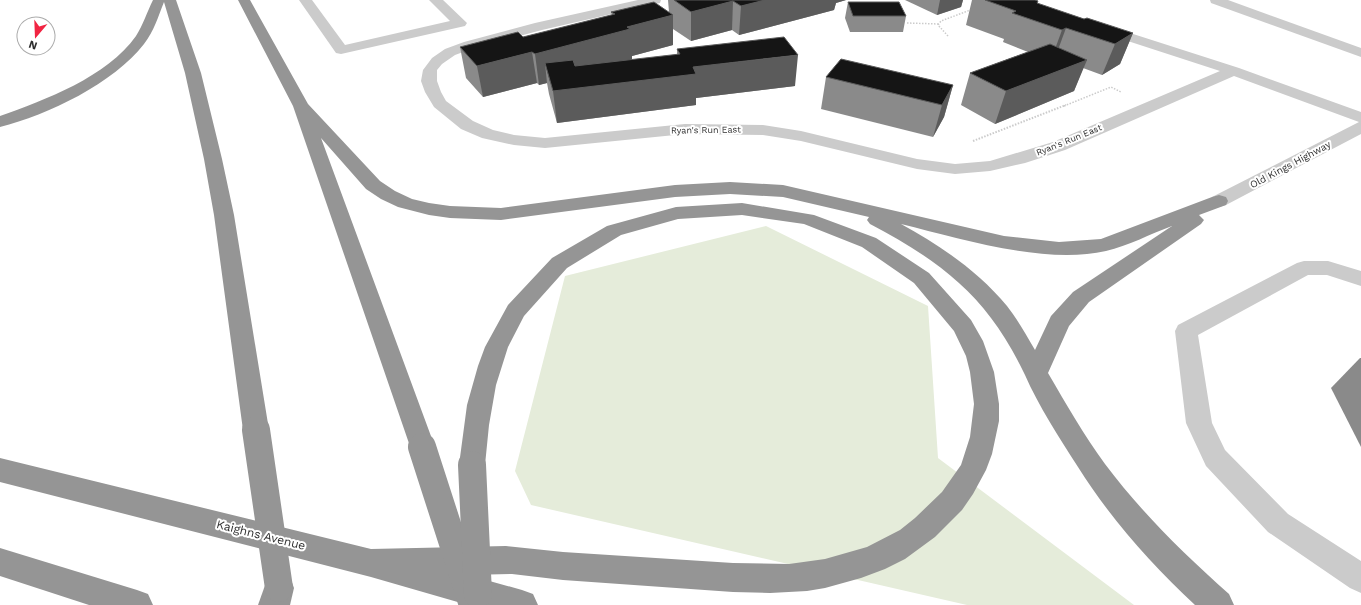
<svg xmlns="http://www.w3.org/2000/svg" width="1361" height="605" font-family="'Work Sans',sans-serif">
  <rect width="100%" height="100%" fill="#fff"/>
  <!-- green -->
  <path fill="#e5ecda" d="M766 226 928 306 938 458 1134 605H967L531 505 515 471 565 276Z"/>
  <g fill="none" stroke-linecap="round" stroke-linejoin="round">
    <!-- path-far1 -->
    <g stroke="#cbcbcb" stroke-width="1.5" stroke-dasharray="1.5 1.5" stroke-linecap="butt">
      <path d="M907 23 939 24"/>
      <path d="M948 36 938 25 941 21 973 9"/>
      <path d="M1064 106 1111 87 1121 92"/>
    </g>
    <!-- path -->
    <path stroke="#cbcbcb" stroke-width="2" stroke-dasharray="1.5 1.5" stroke-linecap="butt" d="M973 141 1066 105"/>
    <!-- minor -->
    <g fill="#cbcbcb" fill-rule="evenodd">
      <path d="M299 0H312L345 45 450 21 429 0H443L467 23 465 26 341 54 336 53Z"/>
      <path d="M638 0H661L660 3 655 4 542 30 474 48 455 55 442 64 437 70V81L441 92 446 101 473 121 493 130 514 135 545 138 685 124 763 125 801 131 917 159 955 164 990 161 1053 142 1220 71 1097 31 1095 28 1097 25 1102 24 1239 68 1361 112V134L1226 205 1219 207 1212 205 1210 201 1212 197 1359 122 1234 76 1065 150 1025 163 990 171 955 174 917 169 801 141 763 135 685 134 545 148 514 145 482 138 461 129 434 107 425 92 421 81 423 70 432 58 445 49 464 42 535 23Z"/>
      <path d="M1210 0H1228L1361 48V57L1211 3Z"/>
      <path d="M1304 261H1328L1361 271V286L1327 275H1308L1198 335 1212 423 1225 450 1288 514 1361 561V593L1350 588 1268 532 1206 466 1186 423 1175 331 1178 325 1297 263Z"/>
    </g>
    <!-- highway -->
    <g fill="#959595" fill-rule="evenodd">
      <path d="M153 0H176L201 73 222 159 234 215 269 430 265 437 256 441 247 437 243 430 214 215 204 159 185 73 164 2C158 17 154 31 144 44 114 83 48 115 0 127V116C45 100 107 77 136 36 143 25 147 12 153 0Z"/>
      <path d="M238 0H250L308 104 380 181 395 191 412 199 429 203 450 206 501 208 675 185 730 182 783 185 1004 236 1059 242 1101 239 1212 197 1219 195 1226 197 1228 201 1226 205 1199 215 1204 220 1201 224 1089 302 1069 326 1048 373C1066 404 1084 435 1105 464 1141 512 1184 554 1229 594L1234 605H1195C1151 564 1110 518 1078 467 1060 439 1038 405 1025 375 1016 356 1004 335 991 318 960 276 916 248 870 224L867 220 869 217 783 197 730 194 675 197 501 220 450 218 429 215 398 207 381 199 366 189 321 138 435 447 431 455 422 458 413 455 293 106ZM901 224C962 239 1045 265 1106 251 1128 246 1150 234 1172 226L1073 292 1051 316 1035 350C1026 335 1018 320 1007 306 978 271 941 246 901 224Z"/>
      <path d="M742 203 814 215 876 238 929 273 971 320 983 341 994 372 999 404V421L992 454 986 470 973 494 962 510 935 537 905 559 885 569 861 578 825 588 807 591 770 593 733 592 563 580 512 574 468 575 522 590 533 594 538 605H468L371 577 0 482V458L371 549 506 546 563 552 733 563 789 564 825 559 867 547 900 530 915 518 942 492 961 465 970 437 974 404 970 372 966 356 954 331 914 283 862 247 804 224 742 215 678 219 621 235 567 268 524 316 508 347 496 385 489 425 485 465 482 473 472 476 462 473 459 465 467 405 478 366 485 347 508 305 552 258 607 226 676 207Z"/>
      <path d="M0 548 137 590 148 594 153 605H89L0 576Z"/>
      <path d="M279 573 290 577 294 588 290 605H258L268 577Z"/>
    </g>
    <!-- highway-bridge -->
    <g stroke="#959595" stroke-width="28">
      <path d="M256 430 279 588"/>
      <path d="M422 447 473 605"/>
      <path d="M472 465 478 594"/>
    </g>
  </g>
  <!-- wall -->
  <g fill="#8a8a8a">
    <path d="M668 0H846L836 3 834 10 739 35 732 30 691 41 673 29V45L632 56V60L677 55V49L795 86 696 98V105L557 123 549 94 547 83 539 85 537 83 483 97 466 78 460 47 523 37 612 15 611 12H669Z"/>
    <path d="M905 0H963L961 7 937 15Z"/>
    <path d="M972 0H1035L1038 1 1037 4 1084 19 1133 33 1120 64 1102 75 1083 68 1074 91 995 124 961 105 970 73 1028 52 1003 42 1004 39 966 25Z"/>
    <path d="M848 2 906 16 903 32H850L845 18Z"/>
    <path d="M826 77 953 85 944 117 933 137 821 109Z"/>
    <path d="M1360 358H1361V447L1331 388Z"/>
  </g>
  <!-- shaded-wall -->
  <g fill="#5b5b5b">
    <path d="M765 0H846L836 3 834 10 739 35 741 6Z"/>
    <path d="M940 0H963L961 7 937 15Z"/>
    <path d="M733 1 732 30 691 41V12Z"/>
    <path d="M673 15V45L632 56V60L550 82 545 63 547 83 539 85 535 54 627 27Z"/>
    <path d="M1066 28 1055 58 1051 60 1062 30Z"/>
    <path d="M1133 33 1120 64 1102 75 1115 44Z"/>
    <path d="M532 52 537 83 483 97 477 66Z"/>
    <path d="M798 55 795 86 696 98V105L557 123 553 91 693 67Z"/>
    <path d="M1087 60 1074 91 995 124 1006 91Z"/>
    <path d="M953 85 944 117 933 137 942 105Z"/>
  </g>
  <!-- building -->
  <g fill="#151515" stroke="#5b5b5b">
    <path d="M674 0H765L741 6 733 1 691 12Z"/>
    <path d="M985 0H1035L1038 1 1037 3 1084 19 1087 18 1133 33 1115 44 1066 28 1062 30 1012 13 1016 11Z"/>
    <path d="M654 2 673 15 627 27 630 29 535 54 532 52 477 66 460 47 518 32 523 37 615 14 611 12Z"/>
    <path d="M848 2H899L906 16H853Z"/>
    <path d="M784 37 798 55 693 67 696 74 553 91 545 63 573 60 575 66 680 54 677 49Z"/>
    <path d="M1050 44 1087 60 1006 91 970 73Z"/>
    <path d="M841 59 953 85 942 105 826 77Z"/>
  </g>
  <g text-anchor="middle" stroke-width="4" stroke-linejoin="round" paint-order="stroke">
    <!-- far-street labels -->
    <g font-size="9" fill="#2e2e2e" stroke="#fff">
      <text transform="translate(706 130) rotate(-1)" y="3">Ryan's Run East</text>
      <text transform="translate(1069 140) rotate(-22)" y="3">Ryan's Run East</text>
    </g>
    <!-- street labels -->
    <g font-size="10" fill="#2e2e2e" stroke="#fff">
      <text transform="translate(1290 164) rotate(-28)" y="4">Old Kings Highway</text>
    </g>
    <!-- near-street labels -->
    <g font-size="12" fill="#2e2e2e" stroke="#fff">
      <text transform="translate(261 535) rotate(14)" y="4">Kaighns Avenue</text>
    </g>
  </g>
  <!-- north arrow -->
  <g transform="translate(36 36) rotate(199)"><circle r="19" fill="#ffffff" stroke="#ababab"/>
  <path d="M0-3L7 15L0 10L-7 15Z" fill="#f12442"/>
  <text y="-6" font-size="11" font-weight="bold" text-anchor="middle" fill="#2e2e2e">N</text>
  </g>
</svg>
